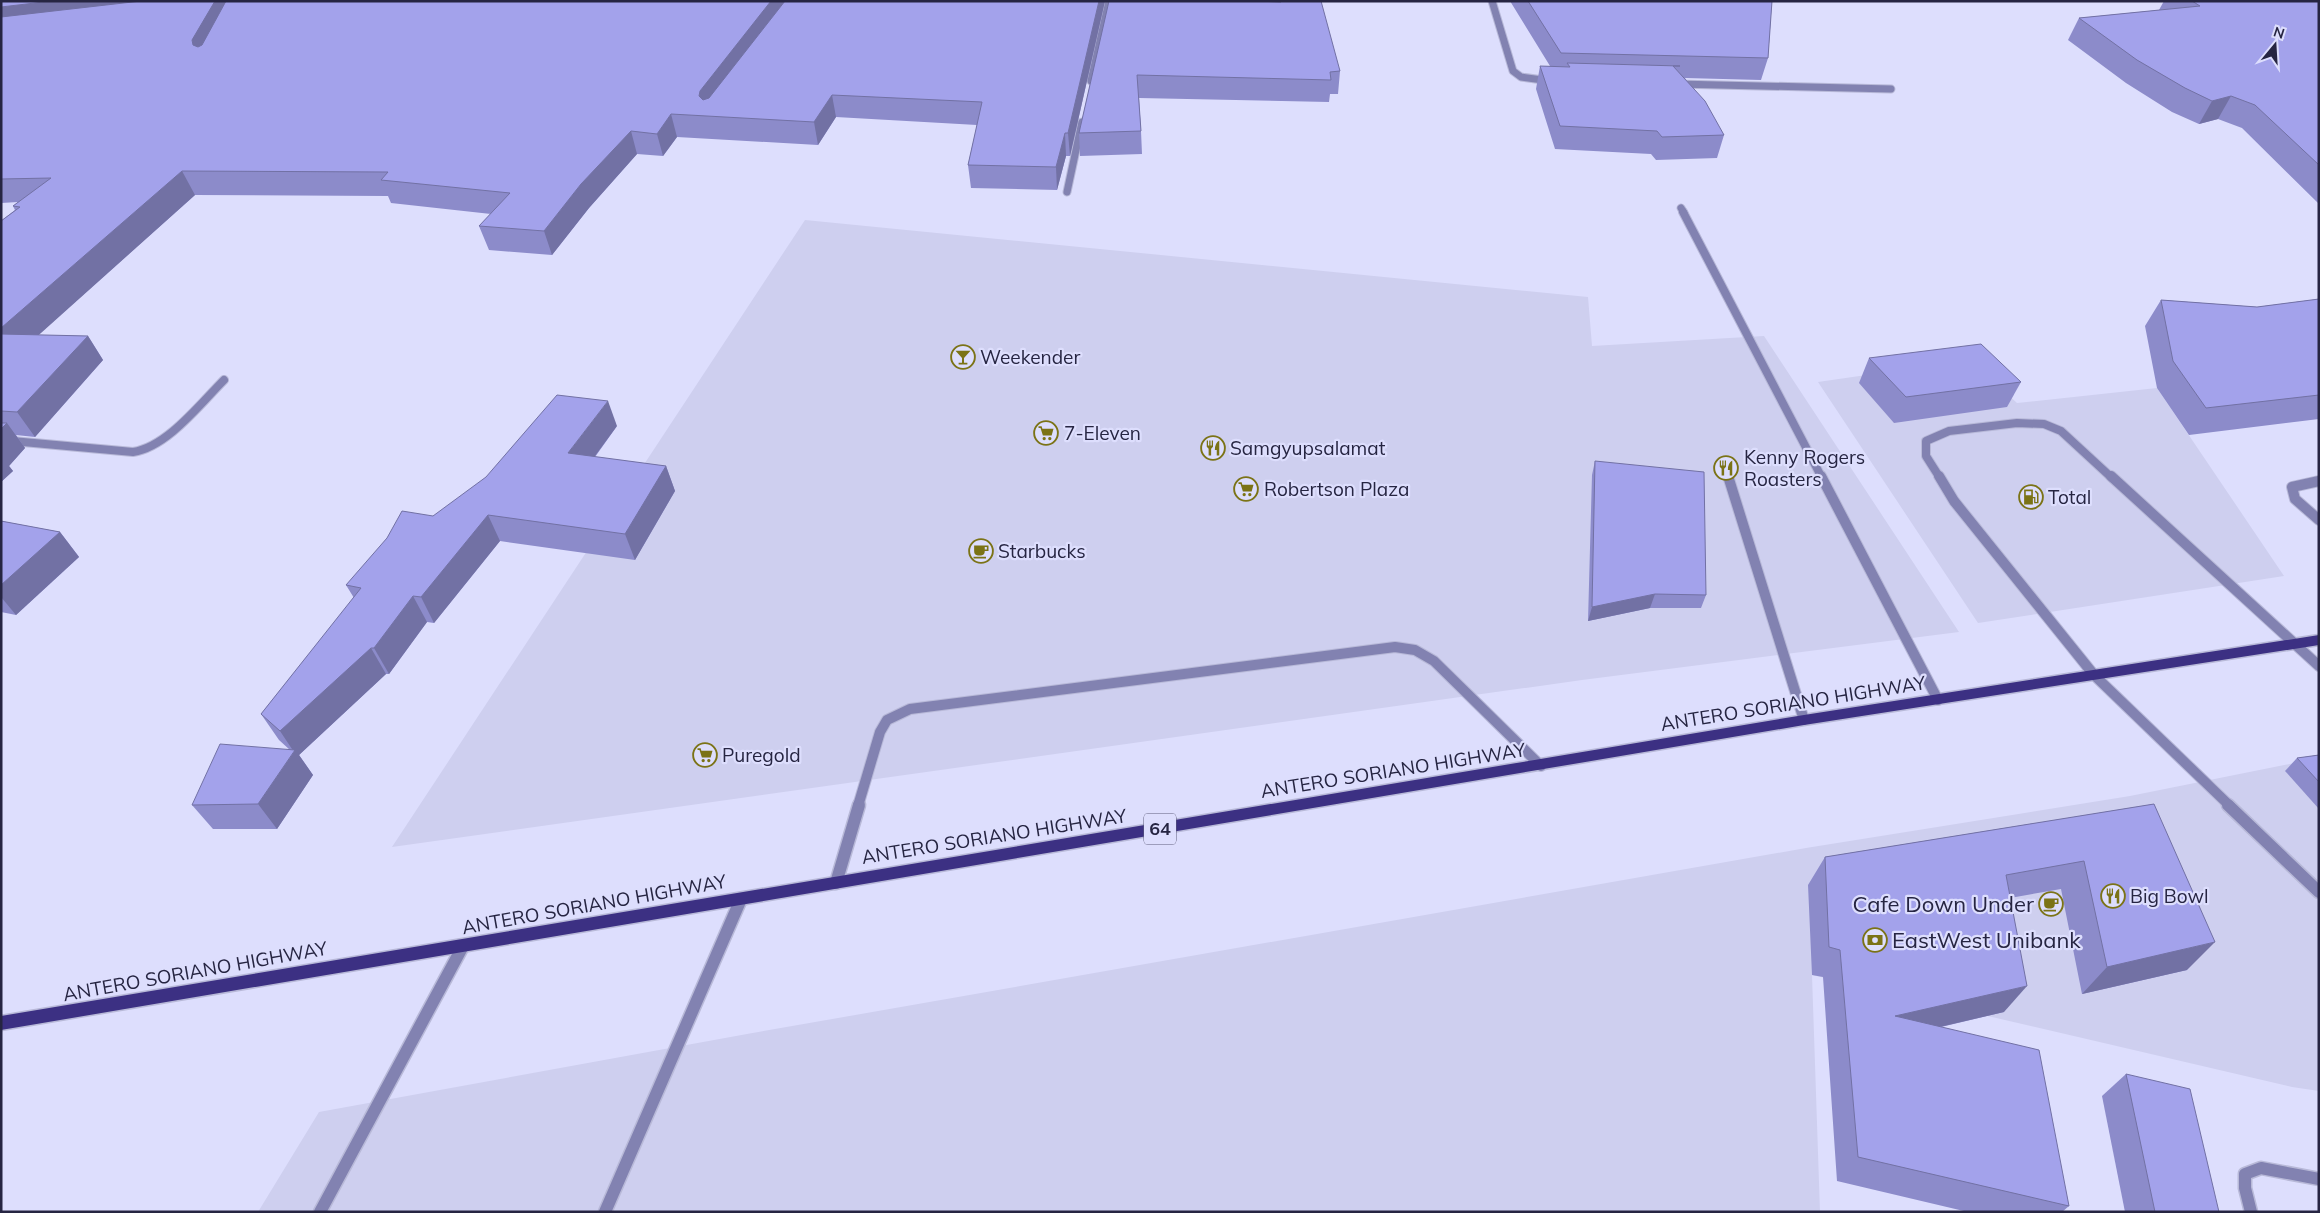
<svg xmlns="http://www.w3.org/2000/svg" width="2320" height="1213" font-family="Mulish,sans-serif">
  <rect width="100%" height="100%" fill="#dddefd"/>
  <!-- built -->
  <g fill="#cecfef">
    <path d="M805 220 1588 297 1592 346 1764 336 1959 632 1582 680 392 847Z"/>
    <path d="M1970 360 2017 403 2157 388 2284 576 1978 623 1818 382Z"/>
    <path d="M2319 758V1091L2292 1087 1812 975 1820 1212H258L319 1112 747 1034 1806 848 2130 796Z"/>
  </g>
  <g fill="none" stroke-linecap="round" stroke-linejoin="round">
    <!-- service-far3 casing -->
    <g stroke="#b8b9d8" stroke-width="9">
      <path id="service-far3" d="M1681 208 1684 213"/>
    </g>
    <!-- service-far2 casing -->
    <g stroke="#b8b9d8" stroke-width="10">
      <g id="service-far2">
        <path d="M1683 212 1822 478"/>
        <path d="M1726 469 1729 478"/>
        <path d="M1940 478 1926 456V441L1949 431 2017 423 2044 424 2061 431 2112 478"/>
      </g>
    </g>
    <!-- service-far1 casing -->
    <g stroke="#b8b9d8" stroke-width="12">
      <g id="service-far1">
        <path d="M1728 476 1804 720"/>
        <path d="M1821 476 1938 700"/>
        <path d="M1939 476 1954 501 2094 675 2230 806"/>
        <path d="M2111 476 2319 666"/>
        <path d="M2319 481 2292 487 2295 499 2319 520"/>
        <path d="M858 806 880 732 887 720 910 709 1395 647 1415 650 1434 661 1541 766"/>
      </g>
    </g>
    <!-- service casing -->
    <g stroke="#b8b9d8" stroke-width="15">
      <g id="service">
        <path d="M2228 805 2319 892"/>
        <path d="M836 883 859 805"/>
        <path d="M320 1212 463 946"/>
        <path d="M605 1212 741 899"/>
        <path d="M2251 1212 2245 1188V1174L2261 1168 2319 1179"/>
      </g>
    </g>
    <!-- minor-far1 casing -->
    <g stroke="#b8b9d8" stroke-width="9">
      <g id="minor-far1">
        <path d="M1492 1 1513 71 1521 77 1550 81"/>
        <path d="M1091 81 1109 1"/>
        <path d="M1677 84 1891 89"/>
        <path d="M1067 192 1082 122"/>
      </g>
    </g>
    <!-- minor casing -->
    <g stroke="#b8b9d8" stroke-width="10">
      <path id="minor" d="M1 440 133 452C167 447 200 404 224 380"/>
    </g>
    <!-- primary casing -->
    <g stroke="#b8b9d8" stroke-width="3">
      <path id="primary" d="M2319 635V645L1804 725 1 1030V1016L1804 715Z"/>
    </g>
    <!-- service-far3 -->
    <use href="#service-far3" stroke="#8282b1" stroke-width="7"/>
    <!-- service-far2 -->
    <use href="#service-far2" stroke="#8282b1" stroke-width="8"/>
    <!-- service-far1 -->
    <use href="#service-far1" stroke="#8282b1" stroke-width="10"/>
    <!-- service -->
    <use href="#service" stroke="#8282b1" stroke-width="12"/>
    <!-- minor-far1 -->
    <use href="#minor-far1" stroke="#8282b1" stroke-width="7"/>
    <!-- minor -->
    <use href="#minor" stroke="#8282b1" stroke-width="8"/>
    <!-- primary -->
    <use href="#primary" fill="#3c3083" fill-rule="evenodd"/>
  </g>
  <!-- wall -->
  <g fill="#8c8bca">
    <path d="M1 1H1105L1070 156H1066L1057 190 971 188 968 165 977 125 836 117 818 145 677 137 663 156 637 154 589 208 552 255 489 250 479 226 491 214 391 203 388 196 195 195 38 335 88 336 103 360 35 437 16 435 25 448 9 466 13 471 1 482V221L15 210 13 206 18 202 1 203Z"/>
    <path d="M1109 1 1340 71 1338 94H1330L1329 102 1139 98 1141 131 1142 154 1080 156 1079 133Z"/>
    <path d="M1510 1H1772L1768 58 1761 80 1685 78 1724 135 1717 158 1656 160 1651 154 1555 149 1536 89 1540 66H1550Z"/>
    <path d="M2164 1H2319V204L2242 128 2218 119 2199 124 2172 112 2126 83 2068 40 2079 18 2159 10Z"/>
    <path d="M2319 299V419L2189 435 2157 388 2145 326 2161 300 2257 307Z"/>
    <path d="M1869 358 2021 382 2007 407 1894 423 1859 383Z"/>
    <path d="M617 426 595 457 666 466 675 491 635 560 500 541 434 623 427 622 389 674H386L299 755 313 775 277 829H213L192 805 290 750 279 740 261 714 354 598 346 585 433 516Z"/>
    <path d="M1595 461 1706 595 1701 608H1650L1588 621 1592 475Z"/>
    <path d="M1 521 60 532 79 557 16 615 1 612Z"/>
    <path d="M2319 755V809L2285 771 2297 758Z"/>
    <path d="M2154 804 2187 970 2082 994 2061 889 2010 898 2004 1012 1941 1027 2069 1206 2062 1212H1968L1837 1181 1823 977 1812 975 1808 885 1825 857Z"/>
    <path d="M2126 1074 2219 1212H2125L2102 1096Z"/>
  </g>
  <!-- shaded-wall -->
  <g fill="#7271a4">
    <path d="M52 1H206L1 30V7Z"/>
    <path d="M213 1H244L203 62 193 45 192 40Z"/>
    <path d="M771 1H792L706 114 699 96 700 91Z"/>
    <path d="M1099 1H1105L1070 156 1068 133Z"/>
    <path d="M832 95 836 117 818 145 814 122Z"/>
    <path d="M2231 96 2218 119 2199 124 2212 101Z"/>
    <path d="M671 114 677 137 663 156 657 134Z"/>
    <path d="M631 131 637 154 589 208 552 255 544 231 581 184Z"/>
    <path d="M1065 133 1066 156 1057 190 1056 167Z"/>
    <path d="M182 171 195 195 12 359 1 344V328Z"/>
    <path d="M88 336 103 360 35 437 17 412Z"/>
    <path d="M608 401 617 426 578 479 568 453Z"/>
    <path d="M7 423 25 448 9 466 13 471 1 482V429Z"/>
    <path d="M666 466 675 491 635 560 625 534Z"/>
    <path d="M488 515 500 541 434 623 421 597Z"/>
    <path d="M60 532 79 557 16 615 1 597V585Z"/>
    <path d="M1655 594 1650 608 1588 621 1592 607Z"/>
    <path d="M413 596 427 622 389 674 374 648Z"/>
    <path d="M371 648 386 674 299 755 313 775 277 829 258 804 294 752 280 731Z"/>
    <path d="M2215 942 2187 970 2082 994 2107 967Z"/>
    <path d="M2027 986 2004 1012 1875 1042 1895 1016Z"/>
  </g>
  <!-- building -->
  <g fill="#a3a2eb" stroke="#7271a4">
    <path d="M1 1H52L1 7Z"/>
    <path d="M141 1H215L192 40 193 45 198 47 202 45 226 1H771L700 91 699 96 703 100 709 98 785 1H1099L1068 133H1065L1056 167 968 165 982 102 832 95 814 122 671 114 657 134 631 131 581 184 544 231 479 226 510 193 381 180 388 172 182 171 1 328V221L20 207 13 206 51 178 1 179V17Z"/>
    <path d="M1109 1H1255L1281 2V1H1321L1340 71 1330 72 1331 80 1137 75 1141 131 1079 133Z"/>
    <path d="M1528 1H1772L1768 58 1561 53Z"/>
    <path d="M2192 1H2319V165L2255 105 2231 96 2212 101 2185 88 2137 60 2079 18 2200 6Z"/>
    <path d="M1567 63 1680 66H1673L1705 101 1724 135 1662 137 1657 131 1560 126 1540 66 1570 67Z"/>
    <path d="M2319 299V395L2206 408 2173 361 2161 300 2257 307Z"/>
    <path d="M1 334 88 336 17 412 1 411Z"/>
    <path d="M1981 344 2021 382 1906 397 1869 358Z"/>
    <path d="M557 395 608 401 568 453 666 466 625 534 488 515 421 597 413 596 374 648H371L280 731 261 714 361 588 346 585 387 538 402 511 433 516 486 477Z"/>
    <path d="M1 423H7L1 429Z"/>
    <path d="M1595 461 1704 472 1706 595 1655 594 1592 607Z"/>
    <path d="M1 521 60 532 1 585Z"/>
    <path d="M220 744 295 750 258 804 192 805Z"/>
    <path d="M2319 755V782L2297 758Z"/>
    <path d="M2154 804 2215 942 2107 967 2084 861 2006 875 2027 986 1895 1016 2039 1050 2069 1206 1858 1157 1840 950 1829 947 1825 857Z"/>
    <path d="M2126 1074 2190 1089 2219 1212H2155Z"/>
  </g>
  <!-- icons -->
  <defs>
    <g id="bar-ring" transform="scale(1.25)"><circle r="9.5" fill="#dddefd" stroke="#7b7316" stroke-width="1.5"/><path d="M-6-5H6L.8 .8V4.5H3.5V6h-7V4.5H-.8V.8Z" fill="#7b7316"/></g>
    <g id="supermarket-ring" transform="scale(1.25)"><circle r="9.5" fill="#dddefd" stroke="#7b7316" stroke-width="1.5"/><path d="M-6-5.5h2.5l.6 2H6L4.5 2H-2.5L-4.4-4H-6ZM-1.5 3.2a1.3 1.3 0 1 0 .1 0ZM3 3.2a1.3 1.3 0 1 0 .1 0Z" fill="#7b7316"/></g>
    <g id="restaurant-ring" transform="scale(1.25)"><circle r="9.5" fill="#dddefd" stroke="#7b7316" stroke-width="1.5"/><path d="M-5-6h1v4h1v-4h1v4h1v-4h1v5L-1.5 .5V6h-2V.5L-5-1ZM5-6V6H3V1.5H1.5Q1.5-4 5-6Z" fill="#7b7316"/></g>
    <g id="fuel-ring" transform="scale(1.25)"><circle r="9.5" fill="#dddefd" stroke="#7b7316" stroke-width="1.5"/><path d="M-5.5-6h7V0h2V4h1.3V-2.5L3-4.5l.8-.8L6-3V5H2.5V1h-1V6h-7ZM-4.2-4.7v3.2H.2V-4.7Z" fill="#7b7316"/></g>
    <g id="cafe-ring" transform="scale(1.25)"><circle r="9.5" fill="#dddefd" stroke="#7b7316" stroke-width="1.5"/><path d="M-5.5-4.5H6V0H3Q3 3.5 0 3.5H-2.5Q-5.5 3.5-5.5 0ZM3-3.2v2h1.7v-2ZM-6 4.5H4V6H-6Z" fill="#7b7316"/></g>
    <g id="bank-ring" transform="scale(1.25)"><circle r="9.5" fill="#dddefd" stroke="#7b7316" stroke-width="1.5"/><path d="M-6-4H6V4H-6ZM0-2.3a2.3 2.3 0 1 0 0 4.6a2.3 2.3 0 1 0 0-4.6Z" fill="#7b7316"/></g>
  </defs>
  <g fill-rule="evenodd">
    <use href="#bar-ring" x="963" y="357"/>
    <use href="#supermarket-ring" x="1046" y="433"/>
    <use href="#restaurant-ring" x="1213" y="448"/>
    <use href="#restaurant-ring" x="1726" y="468"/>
    <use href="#supermarket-ring" x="1246" y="489"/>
    <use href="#fuel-ring" x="2031" y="497"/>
    <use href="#cafe-ring" x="981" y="551"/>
    <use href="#supermarket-ring" x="705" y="755"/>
    <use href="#restaurant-ring" x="2113" y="896"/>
    <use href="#cafe-ring" x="2051" y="904"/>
    <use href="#bank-ring" x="1875" y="940"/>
  </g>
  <g text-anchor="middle" stroke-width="4.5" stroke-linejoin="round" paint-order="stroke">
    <!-- shield labels -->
    <rect fill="#dddefd" stroke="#5d5c7a" stroke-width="1" x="1144" y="813.5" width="32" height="31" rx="4"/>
    <g font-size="18" font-weight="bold" fill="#262542">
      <text x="1160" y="835">64</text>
    </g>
    <!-- poi labels -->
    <g font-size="19" fill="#262542" stroke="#dddefd" text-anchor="start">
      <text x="980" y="364">Weekender</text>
      <text x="1064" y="440">7-Eleven</text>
      <text x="1230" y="455">Samgyupsalamat</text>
      <text x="1744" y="464">Kenny Rogers<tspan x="1744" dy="22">Roasters</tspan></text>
      <text x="1264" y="496">Robertson Plaza</text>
      <text x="2048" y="504">Total</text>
      <text x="998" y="558">Starbucks</text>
      <text x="722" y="762">Puregold</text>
      <text x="2130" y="903">Big Bowl</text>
    </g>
    <!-- street labels -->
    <g font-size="19" fill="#262542" stroke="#dddefd">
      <text transform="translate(1793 703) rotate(-9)" y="7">ANTERO SORIANO HIGHWAY</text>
      <text transform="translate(1393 770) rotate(-9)" y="7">ANTERO SORIANO HIGHWAY</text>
      <text transform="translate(994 836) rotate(-9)" y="7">ANTERO SORIANO HIGHWAY</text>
      <text transform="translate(594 904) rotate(-10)" y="7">ANTERO SORIANO HIGHWAY</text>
      <text transform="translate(195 971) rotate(-10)" y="7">ANTERO SORIANO HIGHWAY</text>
    </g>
    <!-- near-poi labels -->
    <g font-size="22" fill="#262542" stroke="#dddefd" text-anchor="end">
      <text x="2034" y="912">Cafe Down Under</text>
      <text x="1892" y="948" text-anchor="start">EastWest Unibank</text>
    </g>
  </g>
  <!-- border -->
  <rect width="2320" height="1213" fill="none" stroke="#262542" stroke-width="5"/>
  <!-- north arrow -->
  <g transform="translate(2275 45) rotate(18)" stroke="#dddefd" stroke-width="4" paint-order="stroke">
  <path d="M0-4L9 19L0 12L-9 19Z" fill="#262542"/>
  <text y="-8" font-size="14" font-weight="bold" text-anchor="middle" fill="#262542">N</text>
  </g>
</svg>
